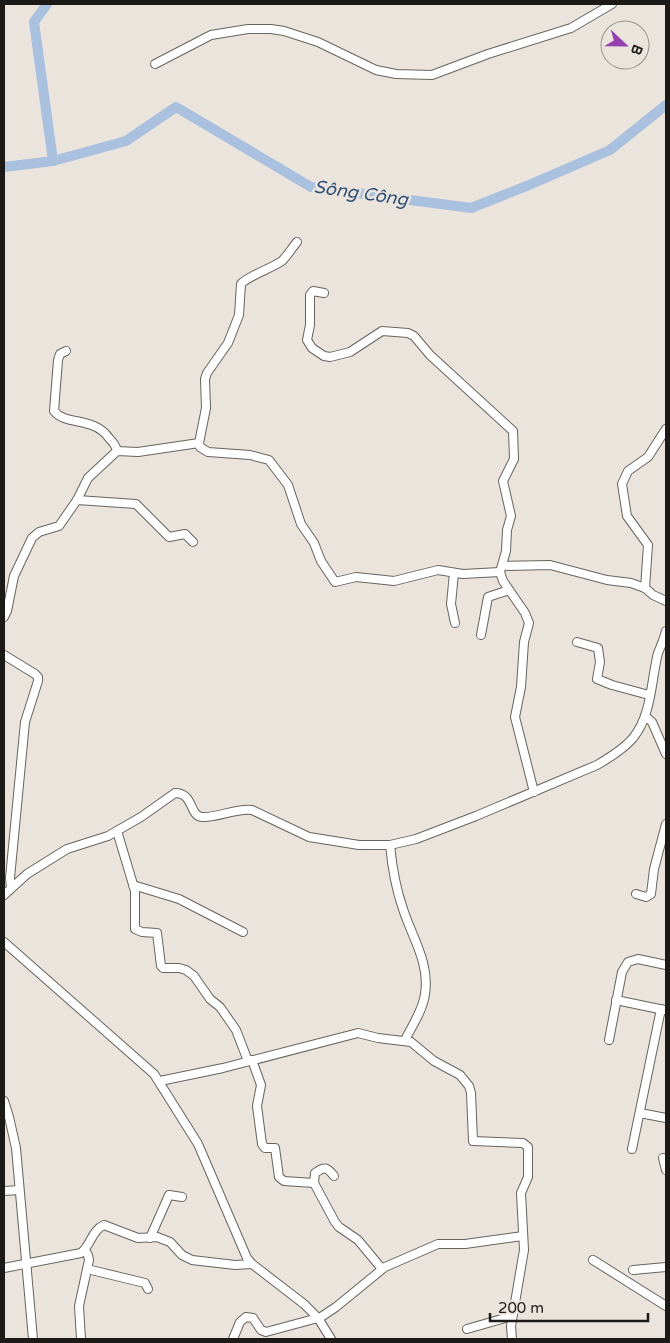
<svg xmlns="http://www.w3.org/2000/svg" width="670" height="1343" font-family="'Varela Round',sans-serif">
  <rect width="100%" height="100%" fill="#eae4dc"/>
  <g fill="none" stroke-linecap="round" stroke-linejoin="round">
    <!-- river -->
    <g stroke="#a9c0de" stroke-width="10">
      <path d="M47 4 34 22 53 161"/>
      <path d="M4 167 53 161 126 141 176 107 311 187 471 208 529 185 610 150 666 105"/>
    </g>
    <!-- minor casing -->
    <g stroke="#69635d" stroke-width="10">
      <g id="minor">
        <path d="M155 64 211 35 248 29H271L284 31 318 42 376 70 396 74 432 75 488 54 571 28 612 4"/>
        <path d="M297 242C292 248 287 256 282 261 272 268 246 277 241 284L239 315 228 343 207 373 205 379 206 408 199 443 200 447 208 452 250 455 269 460 288 485 301 524 314 543 321 561 335 582 356 577 394 581 438 570 463 574 500 572"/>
        <path d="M324 293 313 291 310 295V325L307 340 312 348 324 356 330 357 350 352 382 331 408 333 414 336 430 355 513 431 514 459 503 481 511 516 507 530 506 551 500 572 503 581 525 613 529 623 524 642 521 687 515 717 534 792"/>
        <path d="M66 351 60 354 58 360 54 411C66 426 93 416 109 438 113 442 116 446 117 451"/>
        <path d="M77 500 136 504 169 537 185 534 193 542"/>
        <path d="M502 566 550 565 607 580 631 583 645 588 653 595 666 601"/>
        <path d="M454 573 451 604 455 623"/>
        <path d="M645 588 648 545 627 516 622 484 628 471 648 457 666 429"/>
        <path d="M4 617 7 611 14 576 32 538 39 532 59 526 77 500 88 478 117 451 138 452 199 443"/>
        <path d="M481 635 488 597 509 590"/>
        <path d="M577 642 598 648 600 662 597 679 612 685 649 695"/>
        <path d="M4 655 35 674 38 677V681L25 722 10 878 11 888"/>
        <path d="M645 716 652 722 666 754"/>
        <path d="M117 831 135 891V929L142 932 157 933 161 966 163 968H179L186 970 194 976 210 999 220 1007 236 1030 248 1061"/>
        <path d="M390 845C392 866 396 889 403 909 412 937 430 963 425 994 423 1010 412 1026 405 1040"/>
        <path d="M133 885 179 899 243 932"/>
        <path d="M636 894 646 897 651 894 654 869 666 824"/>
        <path d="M4 895 27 874 67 849 108 836 141 817 175 793C194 793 189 816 202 817 218 818 235 808 252 810L309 837 359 845H390L416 839 476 816 597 765C609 758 624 749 633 738 652 715 651 680 658 653 661 646 664 639 666 631"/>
        <path d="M4 942 154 1074 198 1144 247 1258 252 1264 304 1304 318 1318 331 1339"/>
        <path d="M616 1000 664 1010"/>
        <path d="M609 1040 622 972 628 962 638 959 666 965"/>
        <path d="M252 1060 261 1085 257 1106 262 1144 265 1148H275L279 1177 284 1181 314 1183 315 1173C325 1166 327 1167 334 1176"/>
        <path d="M160 1081 223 1068 358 1033 378 1038 411 1042 434 1061 460 1075 469 1086 471 1093 473 1141 523 1143 528 1147V1177L521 1193 524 1250 511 1326 512 1339"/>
        <path d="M4 1101 9 1117 16 1148 33 1339"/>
        <path d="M640 1113 666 1118"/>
        <path d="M632 1149 661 1009"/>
        <path d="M663 1158 666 1170"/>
        <path d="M314 1183 335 1222 339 1227 358 1240 382 1269"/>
        <path d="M4 1191 19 1190"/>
        <path d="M150 1238 169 1195 182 1197"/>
        <path d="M593 1260 666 1306"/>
        <path d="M4 1268 81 1253C91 1245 92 1230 104 1225L138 1238 157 1237 170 1242 182 1255 192 1260 235 1265 252 1264"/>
        <path d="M87 1269 145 1283 148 1289"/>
        <path d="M633 1270 666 1267"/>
        <path d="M318 1319 336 1307 385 1267 438 1244H465L523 1236"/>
        <path d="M467 1329 512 1316"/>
        <path d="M81 1339 79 1306 89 1260 88 1255 85 1250"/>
        <path d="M233 1339 240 1322 246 1317 253 1318 261 1330 266 1332 318 1318"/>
      </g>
    </g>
    <!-- minor -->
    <use href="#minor" stroke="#fff" stroke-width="8"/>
  </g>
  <g text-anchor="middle" stroke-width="5" stroke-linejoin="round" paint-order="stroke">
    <!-- water labels -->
    <g font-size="18" font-style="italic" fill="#2d4e77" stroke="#eae4dc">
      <text transform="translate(361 193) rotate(8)" y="6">Sông Công</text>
    </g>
  </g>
  <!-- border -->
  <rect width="670" height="1343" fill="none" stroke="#1c1a17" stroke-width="10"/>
  <!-- north arrow -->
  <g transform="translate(625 45) rotate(112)"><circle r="24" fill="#eae4dc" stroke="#98938d"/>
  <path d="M0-4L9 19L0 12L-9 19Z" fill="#9540ae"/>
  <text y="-8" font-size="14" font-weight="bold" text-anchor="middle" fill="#1c1a17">B</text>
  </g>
  <!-- scale -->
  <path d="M490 1313v8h158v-8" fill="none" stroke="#1c1a17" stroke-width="2.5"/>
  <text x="498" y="1313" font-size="15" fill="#1c1a17" stroke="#eae4dc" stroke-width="4" paint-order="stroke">200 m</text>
</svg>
